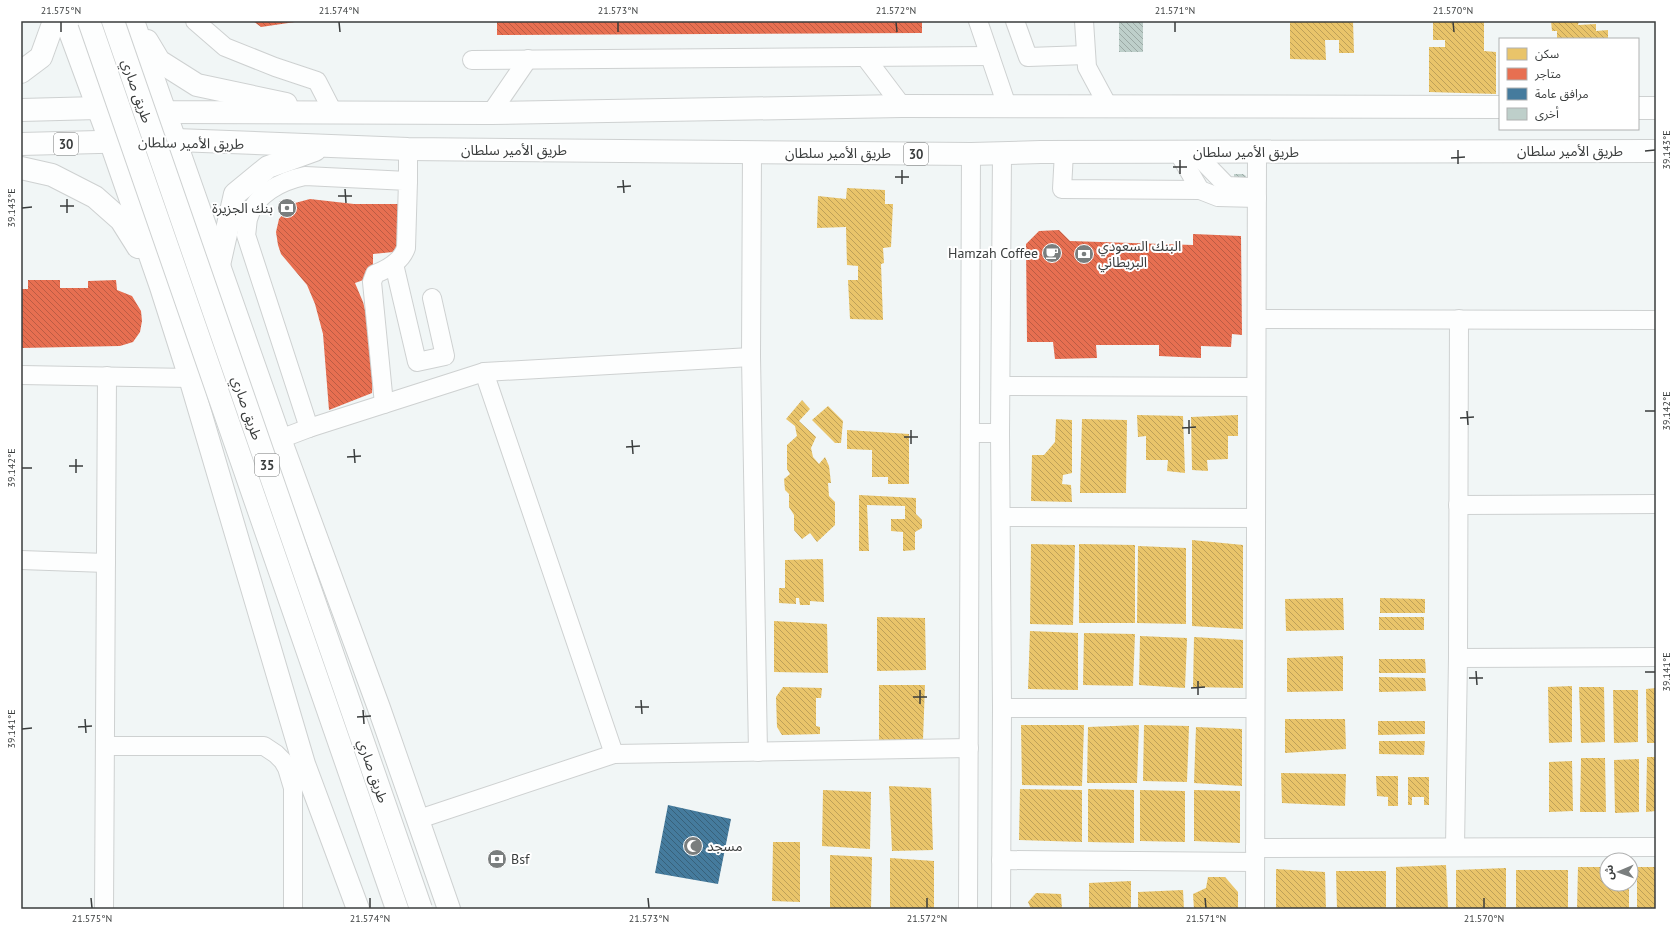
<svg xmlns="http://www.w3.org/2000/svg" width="1677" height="930" font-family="'PT Sans','Noto Sans Arabic',sans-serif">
  <defs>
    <pattern id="homes-back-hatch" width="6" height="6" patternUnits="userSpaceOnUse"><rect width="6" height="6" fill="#e9c46a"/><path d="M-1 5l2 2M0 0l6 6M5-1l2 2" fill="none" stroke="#bea058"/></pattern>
    <pattern id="shops-back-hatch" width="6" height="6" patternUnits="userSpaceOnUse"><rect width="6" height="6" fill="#e76f51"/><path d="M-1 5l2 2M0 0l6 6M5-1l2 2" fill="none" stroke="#bc5c44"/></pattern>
    <pattern id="public-back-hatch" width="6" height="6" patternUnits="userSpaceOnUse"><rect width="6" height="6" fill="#457b9d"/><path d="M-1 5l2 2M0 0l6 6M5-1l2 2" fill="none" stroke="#38617a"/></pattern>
    <pattern id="building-back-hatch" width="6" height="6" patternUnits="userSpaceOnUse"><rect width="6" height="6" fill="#becfca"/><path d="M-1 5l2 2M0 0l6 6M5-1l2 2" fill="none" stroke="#9ba9a5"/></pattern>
  </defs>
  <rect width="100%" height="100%" fill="#f1f6f6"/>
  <!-- homes -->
  <g fill="url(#homes-back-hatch)">
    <path d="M1290 21H1353L1354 53H1339V40H1325L1326 60 1290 59Z"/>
    <path d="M1433 21H1484V51L1496 52V94L1429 92V47H1445V40H1433Z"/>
    <path d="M1551 21H1579L1578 25 1596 24V31L1608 30V39H1557V31H1552Z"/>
    <path d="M847 188 885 190V204H893L891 247 883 248 884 263 881 264 883 320 850 319 848 280H858V266L847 265 846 227 817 228 818 196 846 199Z"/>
    <path d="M802 400 810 409 799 421 816 437 811 448 813 457 819 464 825 457 829 466 831 483H828L829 496 835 502V525L817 542 810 533 802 539 794 530V515L789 507V494L785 490 784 479 790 474 787 469V445L797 436 795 426 786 419Z"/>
    <path d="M828 406 843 421 841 443H835L812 420Z"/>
    <path d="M1137 415 1183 416 1185 473 1167 471 1168 460H1146V436L1138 437Z"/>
    <path d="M1238 415V436H1228V459L1207 460 1208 471 1192 470 1191 417Z"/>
    <path d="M1056 419 1072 420V473L1063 475 1062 484 1071 485 1072 502 1031 501 1032 455H1044L1055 442Z"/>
    <path d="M1082 419 1127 420 1126 493H1080Z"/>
    <path d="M847 430 909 434V484H888V477H872V450L847 449Z"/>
    <path d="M859 495 916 498V514L922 520V528L915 532V550L903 551V532L891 531V519H905V506L867 505 869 551H859Z"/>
    <path d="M1192 540 1243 545V629L1192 626Z"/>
    <path d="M1031 544 1075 545 1073 625 1030 624Z"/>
    <path d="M1079 544 1135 545V623H1079Z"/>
    <path d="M1138 546 1186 548V624L1137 623Z"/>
    <path d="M823 559 824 602 810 601V605H800L799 598H796V604L779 603V588H785V560Z"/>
    <path d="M1343 598 1344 630 1286 631 1285 599Z"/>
    <path d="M1380 598 1425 599V613H1380Z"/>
    <path d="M877 617 925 618 926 670 877 671Z"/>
    <rect x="1379" y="617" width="45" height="13"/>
    <path d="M774 621 827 624 828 673 774 672Z"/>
    <path d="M1030 631 1078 633V690L1028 689Z"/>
    <path d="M1084 633 1135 634 1133 686 1083 685Z"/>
    <path d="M1140 636 1187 638 1185 688 1139 685Z"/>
    <path d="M1194 637 1243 640V688L1193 687Z"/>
    <path d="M1343 656V691L1287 692V658Z"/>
    <path d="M1379 659H1425L1426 673H1379Z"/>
    <path d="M1379 677 1425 678 1426 691 1379 692Z"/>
    <path d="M879 685H925L923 740 879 741Z"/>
    <path d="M1572 686V742L1549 743 1548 687Z"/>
    <path d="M783 687 822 688 821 698H816V726L820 727V734L782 735 777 727 776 697Z"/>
    <path d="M1579 687H1604L1605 742 1581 743Z"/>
    <path d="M1656 688V743H1647L1646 689Z"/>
    <path d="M1613 690H1638V742L1614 743Z"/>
    <path d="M1285 719H1345L1346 749 1285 753Z"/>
    <path d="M1378 721H1425V734L1378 735Z"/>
    <path d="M1021 725H1084L1082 786 1022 785Z"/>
    <path d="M1139 725 1137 783H1087L1088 727Z"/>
    <path d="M1144 725 1189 726 1187 782 1143 781Z"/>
    <path d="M1196 727 1242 729V786L1194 783Z"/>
    <path d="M1379 741H1425L1424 755 1379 754Z"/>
    <path d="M1647 757H1656V811L1646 812Z"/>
    <path d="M1581 758H1605L1606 812H1580Z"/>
    <path d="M1639 759V812L1615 813 1614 760Z"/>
    <path d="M1572 761 1573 811 1549 812V762Z"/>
    <path d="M1281 773 1346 774 1345 806 1282 803Z"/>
    <path d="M1376 776H1398V806H1388V797L1377 796Z"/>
    <path d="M1408 777H1429V805H1424V797H1412V805H1408Z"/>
    <path d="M889 786 931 788 933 850 892 851Z"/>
    <path d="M1020 789 1082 790V842L1019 840Z"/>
    <path d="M1088 789 1134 790V843L1088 842Z"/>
    <path d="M823 790 871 792 870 849 822 846Z"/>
    <path d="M1140 790 1185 791V842L1140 841Z"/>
    <path d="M1194 790 1240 791V843L1194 841Z"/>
    <path d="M773 842H800V902L772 901Z"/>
    <path d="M830 855 872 857 871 909H830Z"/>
    <path d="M890 858 934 861V909H890Z"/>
    <path d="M1446 865 1448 909H1396V867Z"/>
    <path d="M1578 867H1607V884H1629V909H1577Z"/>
    <rect x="1637" y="867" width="19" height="42"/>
    <path d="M1506 868V909H1456V870Z"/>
    <path d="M1276 869 1325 872 1326 909H1276Z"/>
    <rect x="1516" y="870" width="52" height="39"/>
    <path d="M1336 871H1386V909H1337Z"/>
    <path d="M1208 877H1225L1238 892V909H1194L1193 894 1206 888Z"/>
    <path d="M1131 881V909H1089V883Z"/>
    <path d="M1183 890 1184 909H1138V892Z"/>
    <path d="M1036 893 1061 894 1062 909H1031L1028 902Z"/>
  </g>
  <!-- shops -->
  <g fill="url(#shops-back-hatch)">
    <path d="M253 21H295V22L261 27Z"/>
    <path d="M497 21H922V33L497 35Z"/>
    <path d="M310 199 354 204H404L403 251 373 254V265L366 279 355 283 363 302 367 317 374 365 372 393 329 410 323 334 315 304 307 285 281 254 278 245 276 232 279 219 287 209 295 203Z"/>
    <path d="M1059 230 1070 241 1193 245V234L1241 236 1242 335 1232 334 1231 347 1201 346V358L1159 356V345H1096L1097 358 1055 359 1053 342H1027L1026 244 1039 231Z"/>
    <path d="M28 280H60V288H88V281L116 280 117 290 132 296 141 311 142 321 140 332 133 342 120 346 21 348V289H28Z"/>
  </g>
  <!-- public -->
  <path fill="url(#public-back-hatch)" d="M668 805 731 819 718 884 655 873Z"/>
  <!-- building -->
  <g fill="url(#building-back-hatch)">
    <rect x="1119" y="21" width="24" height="31"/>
    <path d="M1234 174H1243L1246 176V182L1234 184Z"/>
  </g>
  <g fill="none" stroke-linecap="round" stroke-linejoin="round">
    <!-- minor casing -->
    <g stroke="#ced1d1" stroke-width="20">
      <g id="minor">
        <path d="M195 21 225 47 275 67 317 81 334 114"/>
        <path d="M978 21 1007 106"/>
        <path d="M1015 21 1028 57 1086 55"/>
        <path d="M1084 21 1087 67 1108 106"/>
        <path d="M865 57 902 106"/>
        <path d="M472 60 990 56"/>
        <path d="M491 113 528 59"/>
        <path d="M752 152 751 357 758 752"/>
        <path d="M1064 152 1062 189 1200 190 1218 197 1257 198"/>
        <path d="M1178 152 1200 190"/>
        <path d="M1194 152 1227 186 1249 187"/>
        <path d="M408 181V149"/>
        <path d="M394 264 417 362 445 356 432 298"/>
        <path d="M1257 319 1656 320"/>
        <path d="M484 372 614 754"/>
        <path d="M21 375 190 378"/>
        <path d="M1001 386 1256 387"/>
        <path d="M309 428 246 235C247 230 247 224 248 219 255 194 281 181 305 176L408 181 406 248C401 262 388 269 375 274L372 282 384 404"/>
        <path d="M970 433H1000"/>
        <path d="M280 439 309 428 484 372 751 357"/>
        <path d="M1458 505 1656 504"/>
        <path d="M1002 517 1256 518"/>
        <path d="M21 560 106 563"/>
        <path d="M1458 658 1656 657"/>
        <path d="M1002 708H1255"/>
        <path d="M105 746H264L276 754 283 761 287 768 293 788V909"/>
        <path d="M419 819 614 754 969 748"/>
        <path d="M1455 847 1458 658 1459 319"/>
        <path d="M1255 848 1656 847"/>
        <path d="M1001 860 1255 862"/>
        <path d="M104 909 107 376"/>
        <path d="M968 909 971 154"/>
        <path d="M1001 909 1002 708 1000 433 1002 153"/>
        <path d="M1255 909 1257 152"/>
      </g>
    </g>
    <!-- major casing -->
    <g stroke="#ced1d1" stroke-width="24">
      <g id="major">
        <path d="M66 21 111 143 161 287 190 378 304 764 358 909"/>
        <path d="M133 21 280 439 379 708 449 909"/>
        <path d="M147 41 159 61 197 85 286 104"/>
        <path d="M21 72 41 57 54 21"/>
        <path d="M1638 108H1656"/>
        <path d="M21 110 98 108 164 112 491 113 902 106 1500 107"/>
        <path d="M21 144 176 140 408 149 971 154 1041 152 1656 151"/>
        <path d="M21 168 52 175 95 197 121 220 138 247"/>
        <path d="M219 265 235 194 268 167 315 150"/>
      </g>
    </g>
    <!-- minor -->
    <use href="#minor" stroke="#fdfefe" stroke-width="18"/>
    <!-- major -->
    <use href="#major" stroke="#fdfefe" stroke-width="22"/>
    <!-- major-bridge casing -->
    <g stroke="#ced1d1" stroke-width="24" stroke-linecap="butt">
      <g id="major-bridge">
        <path d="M89 21 397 909"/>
        <path d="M113 21 421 909"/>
      </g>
    </g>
    <!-- major-bridge -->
    <use href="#major-bridge" stroke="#fdfefe" stroke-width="22"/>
  </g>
  <!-- ticks -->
  <path fill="none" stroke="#3a3d3d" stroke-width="1.5" d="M61 22V32M339 22 340 32M618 22V32M896 22 897 32M1175 22V32M1453 22 1454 32M1458 150V164M1645 151 1655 150M1451 158 1465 157M1180 160V174M1173 167H1187M902 170V184M895 177H909M623 180 624 193M617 187 631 186M345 189 346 203M338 196H352M67 199V213M60 206H74M22 208 32 207M1467 411 1468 425M1645 411H1655M1460 418 1474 417M1189 420V434M1182 428 1196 427M911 430V444M904 437H918M632 440 633 454M626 447 640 446M354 449 355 463M347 457 361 456M76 459V473M69 466H83M22 468H32M1476 671 1477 685M1645 672H1655M1469 678H1483M1198 681V695M1191 688 1205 687M920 690V704M913 697H927M641 700 642 714M635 707H649M363 710 364 724M357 717 371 716M85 719 86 733M78 727 92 726M22 729 32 728M91 898 92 908M370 898V908M648 898 649 908M927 898V908M1205 898 1206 908M1484 898V908"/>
  <!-- icons -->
  <defs>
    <g id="bank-disc" transform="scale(1)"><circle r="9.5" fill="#7a7e7e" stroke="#fff"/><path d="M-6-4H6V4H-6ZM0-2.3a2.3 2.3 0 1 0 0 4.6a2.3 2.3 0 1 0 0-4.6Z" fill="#fff"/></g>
    <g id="cafe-disc" transform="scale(1)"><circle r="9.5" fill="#7a7e7e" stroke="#fff"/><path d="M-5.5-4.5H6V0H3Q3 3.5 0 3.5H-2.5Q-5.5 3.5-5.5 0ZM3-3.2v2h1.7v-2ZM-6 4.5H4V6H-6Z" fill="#fff"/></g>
    <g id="mosque-disc" transform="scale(1)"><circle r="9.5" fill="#7a7e7e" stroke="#fff"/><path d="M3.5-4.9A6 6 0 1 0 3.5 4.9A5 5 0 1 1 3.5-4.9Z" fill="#fff"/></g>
  </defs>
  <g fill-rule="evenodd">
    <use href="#bank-disc" x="287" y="208"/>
    <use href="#cafe-disc" x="1052" y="253"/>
    <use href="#bank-disc" x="1084" y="254"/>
    <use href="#mosque-disc" x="693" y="846"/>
    <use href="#bank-disc" x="497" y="859"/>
  </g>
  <g text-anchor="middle" stroke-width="4" stroke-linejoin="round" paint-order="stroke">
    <!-- shield labels -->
    <g fill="#fff" stroke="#757777" stroke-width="1">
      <rect x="54" y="133" width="24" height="22" rx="3"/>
      <rect x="904" y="143" width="24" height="22" rx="3"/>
      <rect x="255" y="454" width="24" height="22" rx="3"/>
    </g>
    <g font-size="13" font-weight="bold" fill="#3a3d3d">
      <text x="66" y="149">30</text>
      <text x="916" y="159">30</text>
      <text x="267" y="470">35</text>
    </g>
    <!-- street labels -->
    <g font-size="14" fill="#3a3d3d" stroke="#fff">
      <text transform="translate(137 91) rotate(71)" y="5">طريق صاري</text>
      <text transform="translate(191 143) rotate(1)" y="5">طريق الأمير سلطان</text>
      <text x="514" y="155">طريق الأمير سلطان</text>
      <text x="1570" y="156">طريق الأمير سلطان</text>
      <text x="1246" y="157">طريق الأمير سلطان</text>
      <text x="838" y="158">طريق الأمير سلطان</text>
      <text transform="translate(247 408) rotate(71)" y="5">طريق صاري</text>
      <text transform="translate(373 771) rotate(71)" y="5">طريق صاري</text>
    </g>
    <!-- poi labels -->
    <g font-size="14" fill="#3a3d3d" stroke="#fff" text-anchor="start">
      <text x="273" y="213" text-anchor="end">بنك الجزيرة</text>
      <text x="1098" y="251">البنك السعودي<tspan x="1098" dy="16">البريطاني</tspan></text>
      <text x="1038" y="258" text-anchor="end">Hamzah Coffee</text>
      <text x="707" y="851">مسجد</text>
      <text x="511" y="864">Bsf</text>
    </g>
  </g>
  <!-- border -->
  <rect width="1677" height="930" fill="none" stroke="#ffffff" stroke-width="44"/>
  <!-- legend -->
  <rect x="1499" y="38" width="140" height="92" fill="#ffffff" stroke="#b0b1b1"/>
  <rect x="1507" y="48" width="20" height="12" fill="#e9c46a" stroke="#b0b1b1"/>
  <text x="1535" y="58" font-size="12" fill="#3a3d3d">سكن</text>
  <rect x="1507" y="68" width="20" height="12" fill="#e76f51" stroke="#b0b1b1"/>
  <text x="1535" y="78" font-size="12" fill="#3a3d3d">متاجر</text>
  <rect x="1507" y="88" width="20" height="12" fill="#457b9d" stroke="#b0b1b1"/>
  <text x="1535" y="98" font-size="12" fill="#3a3d3d">مرافق عامة</text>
  <rect x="1507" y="108" width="20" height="12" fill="#becfca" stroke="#b0b1b1"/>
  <text x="1535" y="118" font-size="12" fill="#3a3d3d">أخرى</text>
  <!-- north arrow -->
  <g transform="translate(1619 872) rotate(268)"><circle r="19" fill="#ffffff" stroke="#b0b1b1"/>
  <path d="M0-3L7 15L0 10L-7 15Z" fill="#7a7e7e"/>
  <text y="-6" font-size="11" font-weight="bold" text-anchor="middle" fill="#3a3d3d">ش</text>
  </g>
  <rect x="22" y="22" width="1633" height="886" fill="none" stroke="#3a3d3d" stroke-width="1.5"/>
  <g font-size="10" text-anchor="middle" fill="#3a3d3d">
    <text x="61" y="14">21.575°N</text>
    <text x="339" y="14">21.574°N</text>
    <text x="618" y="14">21.573°N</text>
    <text x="896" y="14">21.572°N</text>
    <text x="1175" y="14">21.571°N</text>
    <text x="1453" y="14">21.570°N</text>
    <text transform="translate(1666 150) rotate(-90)" y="4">39.143°E</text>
    <text transform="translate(11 208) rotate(-90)" y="4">39.143°E</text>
    <text transform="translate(1666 411) rotate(-90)" y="4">39.142°E</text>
    <text transform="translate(11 468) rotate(-90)" y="4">39.142°E</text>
    <text transform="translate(1666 672) rotate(-90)" y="4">39.141°E</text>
    <text transform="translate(11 729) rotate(-90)" y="4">39.141°E</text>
    <text x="92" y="922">21.575°N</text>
    <text x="370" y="922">21.574°N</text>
    <text x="649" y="922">21.573°N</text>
    <text x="927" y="922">21.572°N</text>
    <text x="1206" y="922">21.571°N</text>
    <text x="1484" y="922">21.570°N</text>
  </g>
</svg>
